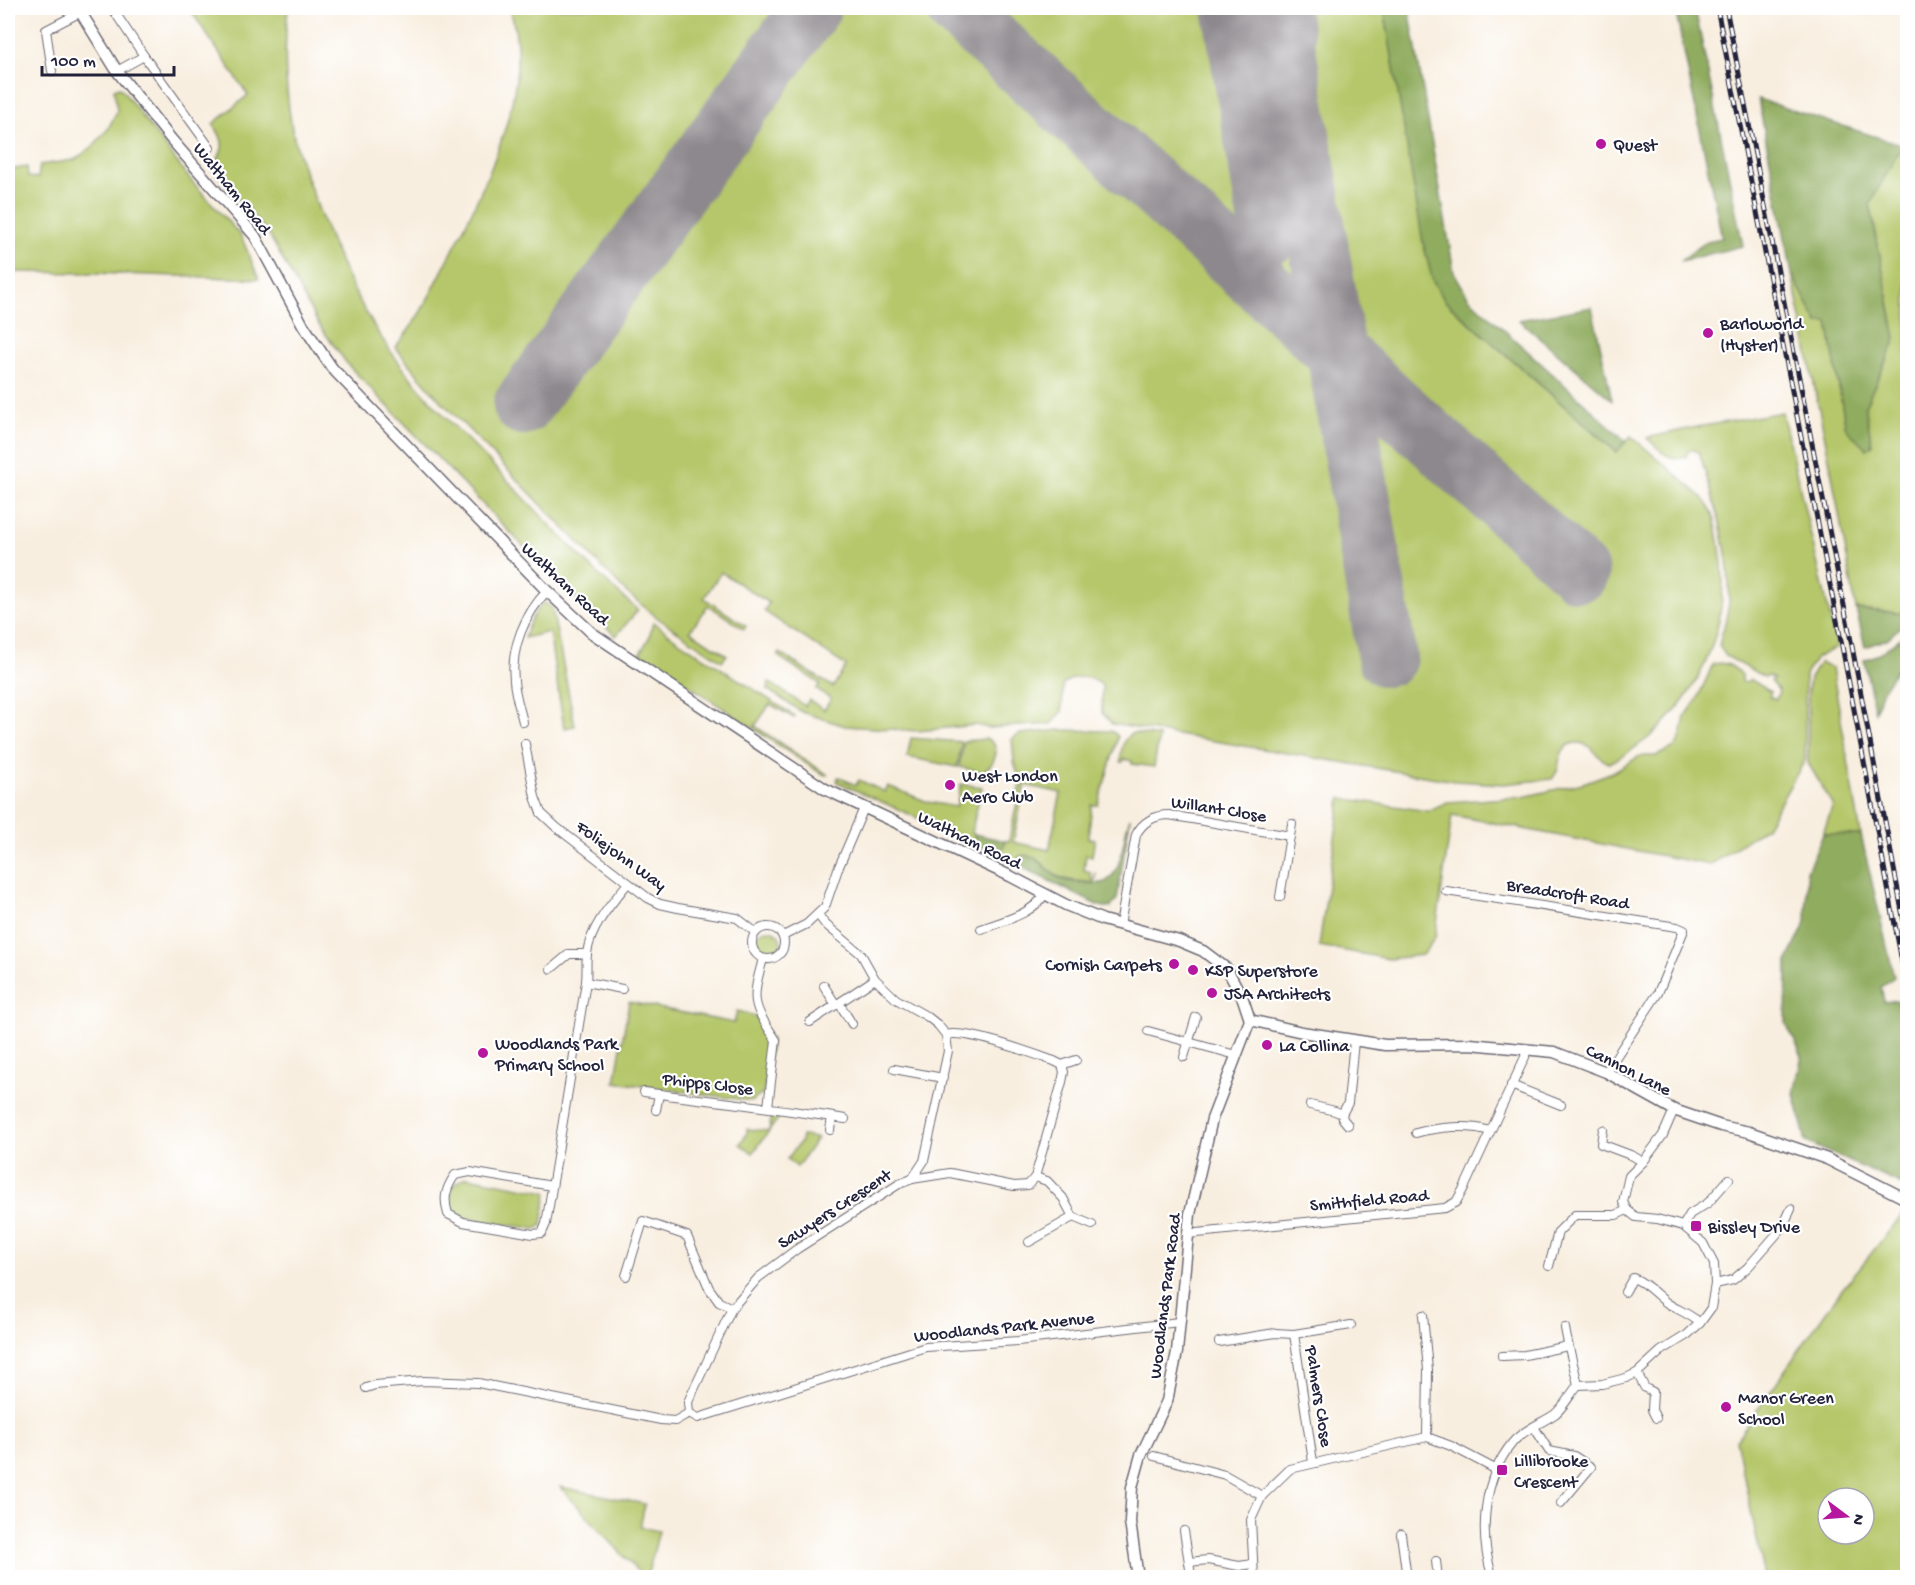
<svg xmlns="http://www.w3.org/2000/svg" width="1915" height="1585" font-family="'Gochi Hand',sans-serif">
  <rect width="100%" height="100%" fill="#fff"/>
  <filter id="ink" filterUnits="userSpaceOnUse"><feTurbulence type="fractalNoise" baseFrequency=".0167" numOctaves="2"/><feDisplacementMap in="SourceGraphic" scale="12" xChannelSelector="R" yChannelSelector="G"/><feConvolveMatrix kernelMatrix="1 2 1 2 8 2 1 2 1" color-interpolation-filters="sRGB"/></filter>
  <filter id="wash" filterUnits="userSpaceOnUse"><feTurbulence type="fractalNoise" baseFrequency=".008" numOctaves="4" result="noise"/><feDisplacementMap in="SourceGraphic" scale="24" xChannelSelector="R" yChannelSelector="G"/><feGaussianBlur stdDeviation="1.35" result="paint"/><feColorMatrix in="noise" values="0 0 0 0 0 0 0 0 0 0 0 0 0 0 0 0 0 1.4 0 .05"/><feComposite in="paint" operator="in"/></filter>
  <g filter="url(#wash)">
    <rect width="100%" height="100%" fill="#f8eedf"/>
    <!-- green -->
    <g fill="#b5c76a" stroke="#6c7452" stroke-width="1.5" fill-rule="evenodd">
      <path d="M189 8H288C283 49 285 88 292 129 297 151 305 173 313 194 336 258 364 320 407 373 439 413 477 449 513 486 553 528 593 572 638 610L616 636 561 585 348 365 319 325 268 233 212 169C224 150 227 143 213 124L248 95Z"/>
      <path d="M509 8H1384L1395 72 1445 301 1616 452 1631 436 1702 497C1715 510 1717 530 1720 548 1732 620 1704 692 1647 739 1635 748 1623 757 1609 763 1600 760 1598 754 1591 748 1587 745 1582 743 1577 743 1563 743 1560 756 1558 767 1558 772 1554 776 1552 779L1503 784 1454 781 1112 724 1102 713V685C1088 675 1077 674 1063 684L1062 712 1051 724 989 728 975 725 918 731 845 726 802 712 768 690 769 682 805 706 809 700 824 710 831 699 816 689 820 684 778 656 780 653 833 687 846 666 764 611 769 603 721 572 704 598 746 626 744 629 708 605 690 631 727 655 722 661 659 619 627 593 440 400 417 374 395 347C420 320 435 284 452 252 485 185 538 83 509 8Z"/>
      <path d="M120 87 190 179 241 236 259 279 94 273 8 272V170L27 167 28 177 38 178 40 165 74 160 92 147 108 129 117 111 114 89Z"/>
      <path d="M1902 145 1907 147V614L1856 609 1830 464 1792 274 1818 323 1828 322 1846 429 1872 445 1865 406 1896 339 1870 204Z"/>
      <path d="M1782 412 1837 647 1816 658 1805 675V760L1766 827 1710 865 1452 815 1435 938 1422 955 1389 959 1319 946 1341 798 1428 811 1447 802 1523 797 1583 783 1613 772 1640 756H1656L1675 747 1681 736 1685 717 1697 700 1713 664C1726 661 1733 666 1742 675V682L1747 683 1750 679 1771 692 1769 697 1776 700 1779 691 1771 681 1774 679 1769 676 1764 677 1726 656 1719 646C1722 632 1728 616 1729 601 1731 549 1714 501 1699 452L1691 449 1688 451 1686 457C1669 463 1659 449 1647 438L1692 428Z"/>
      <path d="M544 602 552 608 575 726 564 728 549 632 524 638C528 624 533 612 544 602Z"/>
      <path d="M653 622 680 642 795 716 794 718 770 704 755 726 828 775 822 774 640 653 649 638Z"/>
      <path d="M1820 662 1832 668 1861 835 1823 834 1833 805 1808 763V690L1810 678Z"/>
      <path d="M1060 730 1110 731 1115 733 1118 737 1098 805H1092L1088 838 1095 839 1092 856 1086 855 1084 870 1091 872V879L1094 880 1096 872 1094 883C1066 879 1063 884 1041 862L1016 860 1014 863 999 856 1006 841H1009L1021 784 1014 761 1012 739 1019 734ZM1025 785 1061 793 1049 850 1013 842Z"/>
      <path d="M1133 733 1159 737 1154 767 1132 764V761L1124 759 1123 762H1121C1120 752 1123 736 1133 733Z"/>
      <path d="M911 738 962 742 957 767 907 757Z"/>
      <path d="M987 739C1003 747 995 765 982 772L959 767 964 741Z"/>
      <path d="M838 777 856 785 859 780 885 792 888 786 928 802 956 807 961 784 982 787 971 833 974 834 976 844 837 782Z"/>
      <circle cx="768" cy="943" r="13"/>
      <path d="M629 1002 734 1023 737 1011 755 1016 771 1040 764 1093 752 1101 615 1082Z"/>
      <path d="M772 1114 780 1116 753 1153 740 1144 747 1133V1129L769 1131Z"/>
      <path d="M802 1136 817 1138 797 1167 787 1159 801 1141Z"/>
      <path d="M467 1177 547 1192 542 1225 536 1229 462 1218C445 1204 446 1185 467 1177Z"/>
      <path d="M1907 1209V1577H1765L1736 1440 1840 1292ZM1828 1498H1864V1534H1828Z"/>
      <path d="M560 1487 645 1504 640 1527 659 1531 647 1577H643Z"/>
    </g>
    <!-- forest -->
    <g fill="#90ac5e" stroke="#59674c" stroke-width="1.5">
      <path d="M1384 8H1409L1454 272 1469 298 1626 441 1617 452 1445 301 1433 282 1423 243Z"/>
      <path d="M1675 8H1695L1743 246 1680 261 1707 241 1722 238Z"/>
      <path d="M1758 99 1902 145 1870 204 1896 339 1865 406 1872 445 1867 449 1846 429 1828 322 1818 323 1792 274Z"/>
      <path d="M1592 307 1612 400 1519 320Z"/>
      <path d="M1856 609 1907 614V621L1887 639 1865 647Z"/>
      <path d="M1907 633V654L1883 689 1875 712 1864 660 1879 654Z"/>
      <path d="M1130 818 1117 899 1111 907H1104L1097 905 1014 863 1020 856C1037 851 1045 871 1059 878 1066 882 1097 885 1105 882 1109 880 1112 876 1115 872 1124 857 1123 835 1130 818Z"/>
      <path d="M974 834 1006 841 999 856 976 844Z"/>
      <path d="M1823 834 1861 835 1894 977 1881 987 1884 1002 1898 1000 1907 1049V1187L1806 1142 1794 1093 1802 1056 1786 1023 1787 962 1806 922 1807 871Z"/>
    </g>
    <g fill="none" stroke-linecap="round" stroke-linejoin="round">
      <!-- runway -->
      <g stroke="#8d888d" stroke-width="60">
        <path d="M956 8 1579 572"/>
        <path d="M1232 8 1270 235"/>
        <path d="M1279 8 1387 657"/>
        <path d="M523 405 811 8"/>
      </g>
    </g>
  </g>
  <g filter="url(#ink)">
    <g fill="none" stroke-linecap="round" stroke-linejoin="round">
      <!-- minor casing -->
      <g stroke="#6d6974" stroke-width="10">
        <g id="minor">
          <path d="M112 8 144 56 210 148"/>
          <path d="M52 71 46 30 81 12"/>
          <path d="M117 71 144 56"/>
          <path d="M523 722C520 709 515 695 514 681 510 648 525 614 547 591"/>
          <path d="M525 744 535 797 541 813 556 827 648 898 660 904 678 908 737 918 755 932"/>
          <path d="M1446 891 1677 927 1684 930 1658 993 1606 1072"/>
          <path d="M1280 897 1292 824"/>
          <path d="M818 915 825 924 861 954 875 979 896 999 928 1017 938 1025 946 1035 948 1051 924 1161 912 1179 899 1184 797 1249 758 1278 732 1308 688 1402 689 1413 698 1418 926 1347 1018 1341 1179 1322"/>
          <path d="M1120 925 1136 835C1142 822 1155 815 1169 815L1290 836"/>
          <circle cx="768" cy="943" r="16"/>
          <path d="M981 929C1002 921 1032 915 1045 894"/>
          <path d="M783 936 807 924 825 907 838 869 864 808"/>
          <path d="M763 959C751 1001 752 1004 776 1040L768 1107"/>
          <path d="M551 969 569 954H587"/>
          <path d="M586 982 622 989"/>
          <path d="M824 986 836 1005"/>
          <path d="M839 1003 852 1024"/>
          <path d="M810 1022 875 979"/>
          <path d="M1148 1031 1236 1055"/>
          <path d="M1184 1057 1196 1017"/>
          <path d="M1062 1065 1076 1060"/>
          <path d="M894 1069 943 1078"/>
          <path d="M1511 1085 1561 1105"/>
          <path d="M644 1092C711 1101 778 1108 845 1119"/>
          <path d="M1310 1105 1335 1111 1342 1114 1348 1103 1354 1041"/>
          <path d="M656 1110 659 1094"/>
          <path d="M1342 1114 1343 1119 1348 1125"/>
          <path d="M830 1130 832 1117"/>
          <path d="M1603 1130 1601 1144 1633 1156 1643 1162"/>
          <path d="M1416 1133C1437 1127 1470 1124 1490 1131"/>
          <path d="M1035 1177 1047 1181 1063 1198 1073 1217 1092 1225"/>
          <path d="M912 1179 950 1173 1014 1186 1028 1185 1035 1177 1062 1082 1064 1072 1062 1065 1054 1061C1031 1053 967 1029 946 1035"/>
          <path d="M552 1186 470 1172 455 1175C446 1188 443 1198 448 1214L463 1222 533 1234 542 1233 546 1224 586 982C587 973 586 963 587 953 591 926 612 903 628 883"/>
          <path d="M1683 1226 1690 1214 1708 1203 1729 1179"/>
          <path d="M1187 1234 1445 1208 1456 1202 1464 1188 1525 1057 1526 1048"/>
          <path d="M1029 1242 1073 1217"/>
          <path d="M1549 1266 1558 1232 1575 1215H1616L1627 1210"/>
          <path d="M626 1276 643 1221 687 1236 709 1288 719 1302 732 1308"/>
          <path d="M1715 1284 1733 1280 1748 1267 1782 1228 1791 1209"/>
          <path d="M1625 1292 1633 1278C1647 1283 1655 1294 1667 1303 1678 1310 1690 1314 1700 1323"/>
          <path d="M1423 1315 1428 1370 1427 1437"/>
          <path d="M1565 1328C1568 1347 1574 1366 1578 1385"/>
          <path d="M1294 1334 1313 1462"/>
          <path d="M1219 1342 1275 1333 1294 1334 1351 1325"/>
          <path d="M1502 1356 1525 1355 1568 1346"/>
          <path d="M1637 1373 1645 1388 1653 1392 1652 1410 1656 1418"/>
          <path d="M1578 1385 1602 1384 1626 1378 1637 1373 1661 1351 1687 1335 1700 1323 1711 1308 1715 1284 1714 1264 1703 1243 1683 1226 1657 1219 1636 1217 1627 1210 1623 1202 1629 1176 1643 1162 1663 1135 1674 1110"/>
          <path d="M366 1388 375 1385 423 1381 478 1383 661 1420 675 1421 689 1413"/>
          <path d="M1534 1427 1549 1451 1574 1456 1591 1467 1561 1503"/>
          <path d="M1154 1456 1225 1475 1262 1496"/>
          <path d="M1184 1531 1191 1575"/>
          <path d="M1401 1534 1407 1578"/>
          <path d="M1436 1561 1438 1578"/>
          <path d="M1189 1562 1208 1560 1239 1566 1253 1564"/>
          <path d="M1254 1578 1251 1520 1262 1496 1290 1469 1427 1437 1451 1446 1495 1469"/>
          <path d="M1493 1578C1478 1534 1483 1478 1513 1442 1523 1430 1542 1423 1555 1414 1564 1407 1570 1394 1578 1385"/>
        </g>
      </g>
      <!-- tertiary casing -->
      <g stroke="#6d6974" stroke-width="13">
        <g id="tertiary">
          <path d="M78 8 117 71 171 139 255 236 303 325 332 368 547 591 592 633 825 789 1010 876 1066 905 1103 920 1179 941 1203 951 1227 969 1243 999 1250 1020"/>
          <path d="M1250 1020 1302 1032 1385 1045 1470 1044 1554 1052 1606 1072 1674 1110 1721 1126 1749 1132 1827 1159 1908 1200"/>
          <path d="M1138 1578 1130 1522 1132 1487 1141 1455 1167 1401 1177 1352 1190 1214 1212 1119 1250 1020"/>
        </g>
      </g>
      <!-- minor -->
      <use href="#minor" stroke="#fff" stroke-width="8"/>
      <!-- tertiary -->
      <use href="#tertiary" stroke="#fff" stroke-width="10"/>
      <!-- rail casing -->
      <g stroke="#22223b" stroke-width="5">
        <g id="rail">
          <path d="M1717 8 1841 641 1908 993"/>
          <path d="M1726 8 1851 641 1908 943"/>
        </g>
      </g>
      <!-- rail -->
      <use href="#rail" stroke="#fff" stroke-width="3" stroke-dasharray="9" stroke-linecap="butt"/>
    </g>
  </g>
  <!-- markers -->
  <g fill="#b5179e" stroke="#fff" stroke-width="2">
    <circle cx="1601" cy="144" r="6"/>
    <circle cx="1708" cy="333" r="6"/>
    <circle cx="950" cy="785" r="6"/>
    <circle cx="1174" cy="964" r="6"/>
    <circle cx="1193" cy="970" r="6"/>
    <circle cx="1212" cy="993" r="6"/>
    <circle cx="1267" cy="1045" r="6"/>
    <circle cx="483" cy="1053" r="6"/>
    <rect x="1690" y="1220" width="12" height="12" rx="3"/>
    <circle cx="1726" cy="1407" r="6"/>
    <rect x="1496" y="1464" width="12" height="12" rx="3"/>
  </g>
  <g text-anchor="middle" stroke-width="4.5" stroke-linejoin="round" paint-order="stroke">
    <!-- poi labels -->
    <g font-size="18" fill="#22223b" stroke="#fff" text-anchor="start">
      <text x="1613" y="150">Quest</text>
      <text x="1720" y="329">Barloworld<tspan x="1720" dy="21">(Hyster)</tspan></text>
      <text x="962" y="781">West London<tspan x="962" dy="21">Aero Club</tspan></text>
      <text x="1162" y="970" text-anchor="end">Cornish Carpets</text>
      <text x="1205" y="976">KSP Superstore</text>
      <text x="1224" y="999">JSA Architects</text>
      <text x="495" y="1049">Woodlands Park<tspan x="495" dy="21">Primary School</tspan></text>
      <text x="1279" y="1051">La Collina</text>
      <text x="1708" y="1232">Bissley Drive</text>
      <text x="1738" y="1403">Manor Green<tspan x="1738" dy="21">School</tspan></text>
      <text x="1514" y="1466">Lillibrooke<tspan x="1514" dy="21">Crescent</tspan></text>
    </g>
    <!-- street labels -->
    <g font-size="18" fill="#22223b" stroke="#fff">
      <text transform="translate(233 188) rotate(51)" y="6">Waltham Road</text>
      <text transform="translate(566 583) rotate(43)" y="6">Waltham Road</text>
      <text transform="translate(1219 808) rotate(9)" y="6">Willant Close</text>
      <text transform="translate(970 839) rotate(26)" y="6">Waltham Road</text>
      <text transform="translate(622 855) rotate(36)" y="6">Foliejohn Way</text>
      <text transform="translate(1568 893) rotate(9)" y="6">Breadcroft Road</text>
      <text transform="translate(1629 1069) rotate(27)" y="6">Cannon Lane</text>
      <text transform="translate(708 1083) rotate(7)" y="6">Phipps Close</text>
      <text transform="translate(1369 1199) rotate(-5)" y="6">Smithfield Road</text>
      <text transform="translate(834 1208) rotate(-33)" y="6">Sawyers Crescent</text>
      <text transform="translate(1164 1296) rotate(-83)" y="6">Woodlands Park Road</text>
      <text transform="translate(1004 1326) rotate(-6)" y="6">Woodlands Park Avenue</text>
      <text transform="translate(1320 1396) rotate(81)" y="6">Palmers Close</text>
    </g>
  </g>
  <!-- margin -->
  <rect width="1915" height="1585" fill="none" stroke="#fff" stroke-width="30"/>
  <!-- north arrow -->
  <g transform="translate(1846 1516) rotate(106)"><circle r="28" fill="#ffffff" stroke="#a7a7b1" stroke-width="1.5"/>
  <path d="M0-4.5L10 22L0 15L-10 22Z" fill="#b5179e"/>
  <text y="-9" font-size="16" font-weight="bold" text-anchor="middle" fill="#22223b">N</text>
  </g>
  <!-- scale -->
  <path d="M42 66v9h132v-9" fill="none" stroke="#22223b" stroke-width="3"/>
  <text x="51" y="66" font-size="18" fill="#22223b" stroke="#ffffff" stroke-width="4.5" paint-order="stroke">100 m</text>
</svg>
